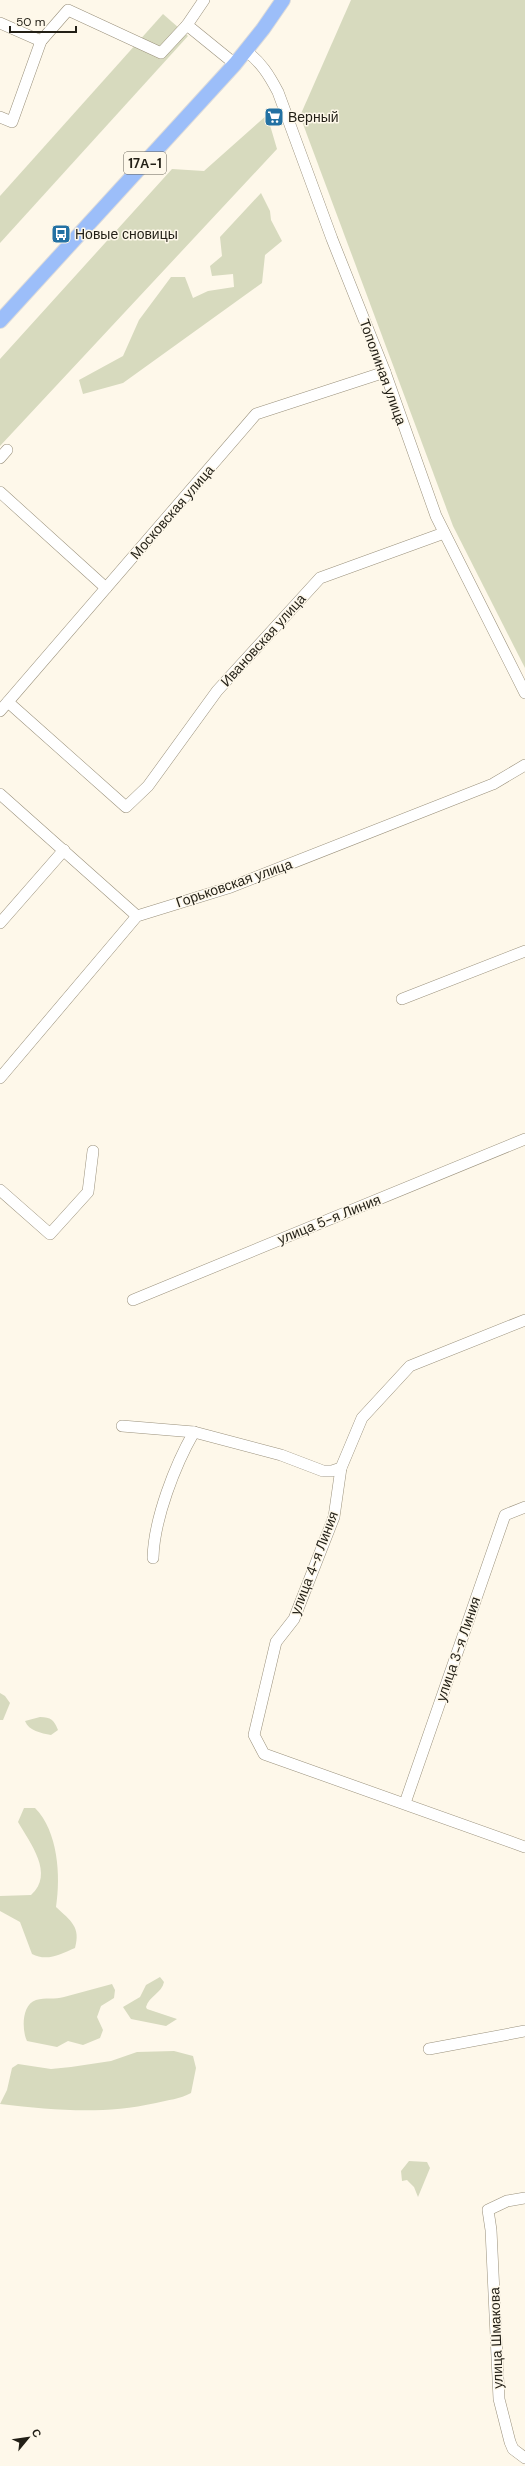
<svg xmlns="http://www.w3.org/2000/svg" width="525" height="2466" font-family="'DM Sans',sans-serif">
  <rect width="100%" height="100%" fill="#fef8ea"/>
  <!-- green -->
  <g fill="#d7dabe">
    <path d="M351 0H525V668L453 526 300 116Z"/>
    <path d="M163 14 188 36 0 243V196Z"/>
    <path d="M267 115 277 149 0 446V359L172 169 204 171Z"/>
    <path d="M261 193 270 211 271 220 282 241 265 255 262 283 123 383 83 394 79 380 123 356 139 320 171 277H185L193 298 208 291 234 287 233 274 212 276 210 266 222 256 220 237Z"/>
    <path d="M0 1693 5 1696 10 1703 3 1720H0Z"/>
    <path d="M40 1717C51 1717 54 1720 58 1730L51 1735C41 1733 29 1731 25 1721Z"/>
    <path d="M24 1808H35C58 1831 61 1876 56 1907 71 1921 81 1927 75 1948 61 1954 47 1962 32 1954L20 1922 0 1911V1896L31 1895C55 1874 30 1843 18 1822Z"/>
    <path d="M160 1977 164 1982C162 1993 149 1996 146 2007L147 2009 177 2019 166 2026 131 2019 123 2007 140 1997 146 1985Z"/>
    <path d="M112 1984 115 1990 114 1998 101 2006 97 2017 103 2030 100 2038 83 2045 68 2041 57 2047 27 2041C22 2031 21 2005 36 2000 45 1997 55 2000 64 1997 80 1993 96 1988 112 1984Z"/>
    <path d="M174 2051 193 2056 196 2068 191 2093C180 2099 168 2100 156 2103 101 2115 55 2110 0 2104L7 2090 12 2068 18 2064 51 2069 71 2067 111 2061 137 2052Z"/>
    <path d="M409 2161 427 2162 430 2168 418 2197 414 2187 407 2180 402 2181 401 2171Z"/>
  </g>
  <g fill="none" stroke-linecap="round" stroke-linejoin="round">
    <!-- minor casing -->
    <g stroke="#9a917c" stroke-width="12">
      <g id="minor">
        <path d="M204 0 187 25 235 64"/>
        <path d="M0 23 41 41"/>
        <path d="M246 51C261 62 269 75 278 92L332 239 385 372 436 516 525 693"/>
        <path d="M0 117 12 122 41 41 68 10 161 53 187 25"/>
        <path d="M0 458 7 450"/>
        <path d="M0 492 106 588"/>
        <path d="M8 702 126 807 148 786 217 691 320 578 444 533"/>
        <path d="M0 711 256 414 385 372"/>
        <path d="M0 794 137 916"/>
        <path d="M0 923 64 850"/>
        <path d="M402 999 525 951"/>
        <path d="M0 1078 137 916 231 887 493 784 525 765"/>
        <path d="M0 1190 50 1234 88 1192 93 1151"/>
        <path d="M133 1300 525 1139"/>
        <path d="M525 1320 410 1366 362 1418 341 1468 334 1517 294 1619 276 1642 254 1735 264 1754 525 1847"/>
        <path d="M122 1426 194 1432 281 1455 323 1471H332L341 1468"/>
        <path d="M153 1558C154 1519 175 1465 194 1432"/>
        <path d="M405 1803 505 1515 525 1507"/>
        <path d="M429 2049 525 2031"/>
        <path d="M525 2198 507 2201 488 2210 491 2230 499 2399 510 2442 513 2449 525 2458"/>
      </g>
    </g>
    <!-- major casing -->
    <g stroke="#dcdbda" stroke-width="16">
      <path id="major" d="M0 321 235 64 263 29 283 0"/>
    </g>
    <!-- minor -->
    <use href="#minor" stroke="#fff" stroke-width="11"/>
    <!-- major -->
    <use href="#major" stroke="#9cbef9" stroke-width="14"/>
  </g>
  <!-- icons -->
  <defs>
    <g id="supermarket-square" transform="scale(1)"><rect x="-9" y="-9" width="18" height="18" rx="4" fill="#2371a3" stroke="#fef8ea"/><path d="M-6-5.5h2.5l.6 2H6L4.5 2H-2.5L-4.4-4H-6ZM-1.5 3.2a1.3 1.3 0 1 0 .1 0ZM3 3.2a1.3 1.3 0 1 0 .1 0Z" fill="#fff"/></g>
    <g id="bus-square" transform="scale(1)"><rect x="-9" y="-9" width="18" height="18" rx="4" fill="#2371a3" stroke="#fef8ea"/><path d="M-5-6H5V4H4V6H2V4H-2V6H-4V4H-5ZM-3.5-4V0h7V-4ZM-3.5 1.2v1.5H-2V1.2ZM2 1.2v1.5H3.5V1.2Z" fill="#fff"/></g>
  </defs>
  <g fill-rule="evenodd">
    <use href="#supermarket-square" x="274" y="117"/>
    <use href="#bus-square" x="61" y="234"/>
  </g>
  <g text-anchor="middle" stroke-width="3" stroke-linejoin="round" paint-order="stroke">
    <!-- shield labels -->
    <rect fill="#fef8ea" stroke="#646056" stroke-width="1" x="124" y="152" width="42" height="22" rx="3"/>
    <g font-size="13" font-weight="bold" fill="#221f16">
      <text x="145" y="168">17А-1</text>
    </g>
    <!-- poi labels -->
    <g font-size="14" fill="#221f16" stroke="#fef8ea" text-anchor="start">
      <text x="288" y="122">Верный</text>
      <text x="75" y="239">Новые сновицы</text>
    </g>
    <!-- street labels -->
    <g font-size="14" fill="#221f16" stroke="#fef8ea">
      <text transform="translate(383 372) rotate(70)" y="5">Тополиная улица</text>
      <text transform="translate(172 512) rotate(-49)" y="5">Московская улица</text>
      <text transform="translate(263 640) rotate(-48)" y="5">Ивановская улица</text>
      <text transform="translate(234 883) rotate(-19)" y="5">Горьковская улица</text>
      <text transform="translate(329 1219) rotate(-22)" y="5">улица 5-я Линия</text>
      <text transform="translate(314 1563) rotate(-69)" y="5">улица 4-я Линия</text>
      <text transform="translate(458 1649) rotate(-71)" y="5">улица 3-я Линия</text>
      <text transform="translate(496 2338) rotate(-92)" y="5">улица Шмакова</text>
    </g>
  </g>
  <!-- north arrow -->
  <g transform="translate(28 2438) rotate(61)" stroke="#fef8ea" stroke-width="3" paint-order="stroke">
  <path d="M0-3L7 15L0 10L-7 15Z" fill="#221f16"/>
  <text y="-6" font-size="11" font-weight="bold" text-anchor="middle" fill="#221f16">С</text>
  </g>
  <!-- scale -->
  <path d="M10 26v6h66v-6" fill="none" stroke="#221f16" stroke-width="2"/>
  <text x="16" y="26" font-size="12" fill="#221f16" stroke="#fef8ea" stroke-width="3" paint-order="stroke">50 m</text>
</svg>
